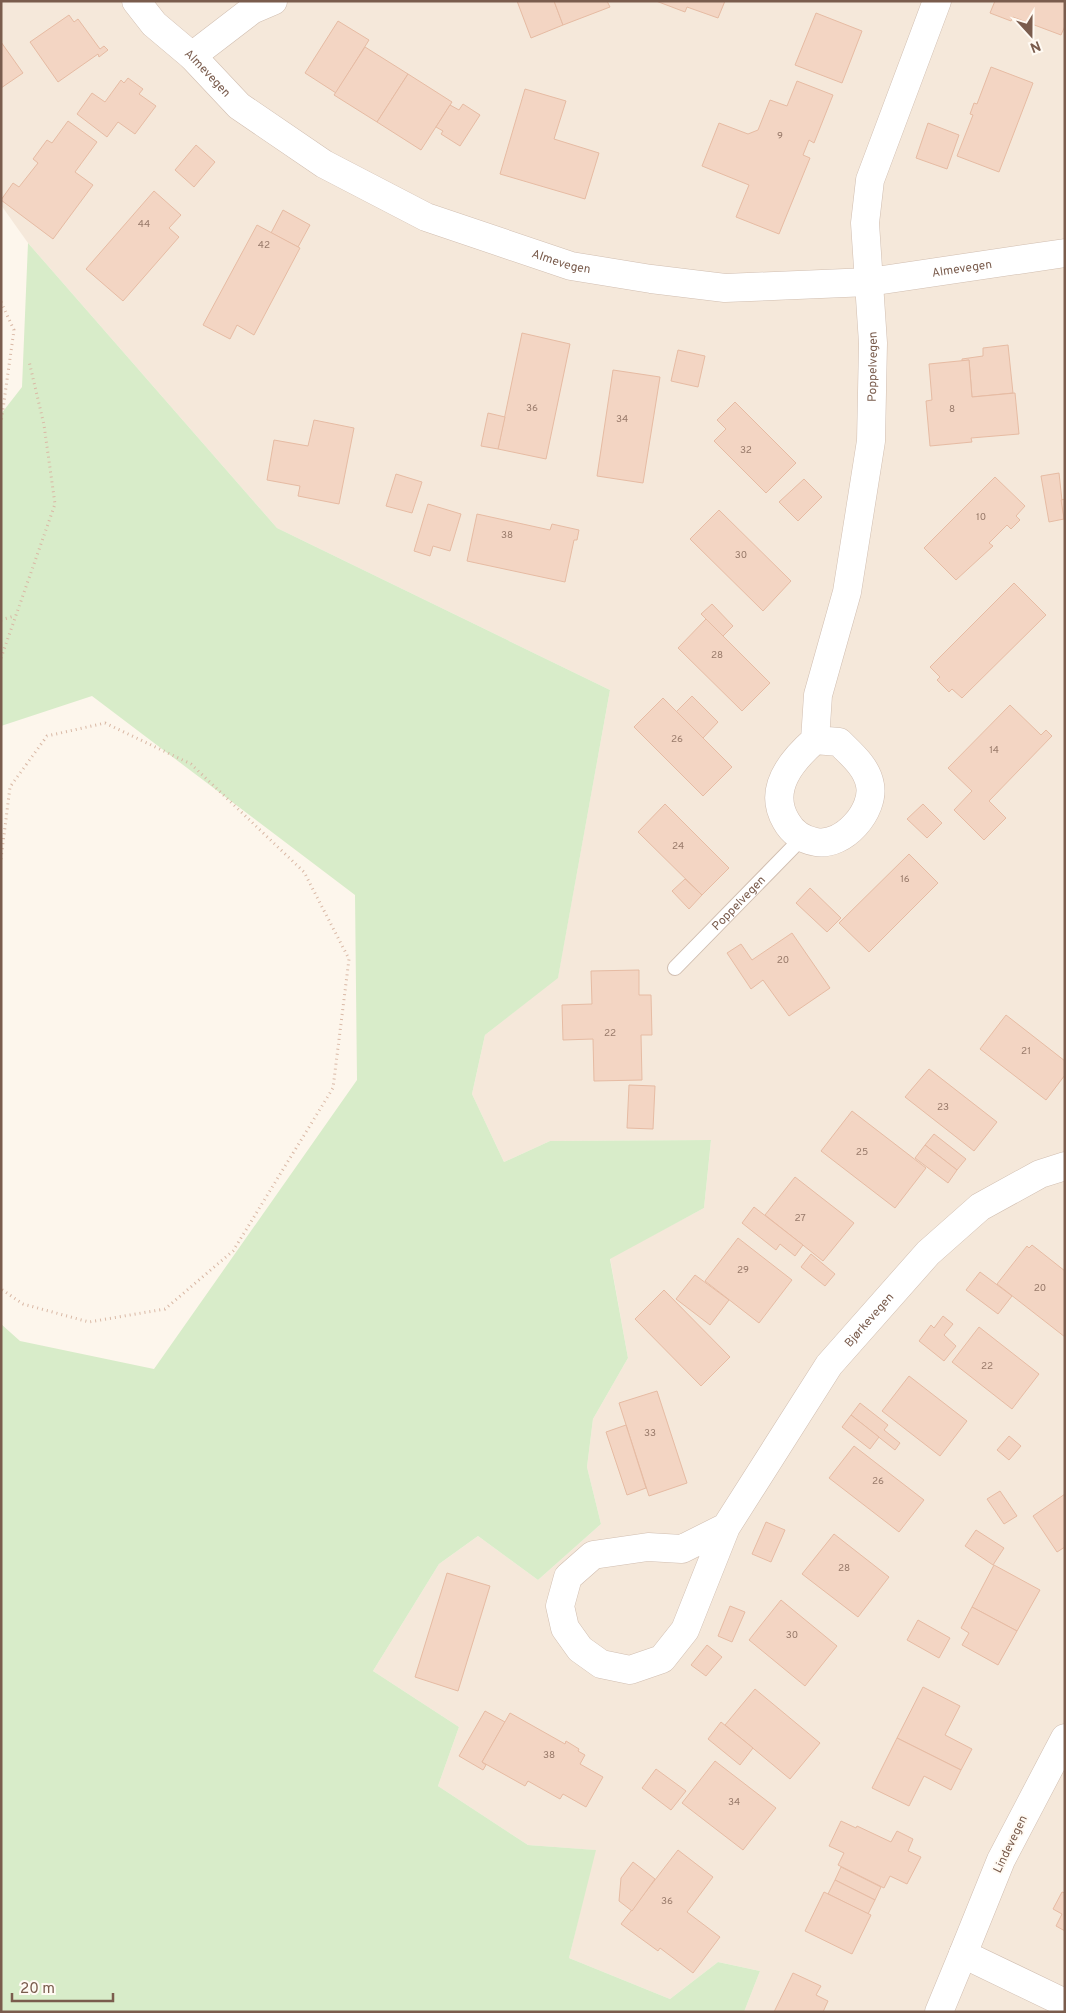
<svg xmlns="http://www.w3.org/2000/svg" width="1066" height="2013" font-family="Overpass,sans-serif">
  <rect width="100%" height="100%" fill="#fdf6ec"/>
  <!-- residential -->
  <path fill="#f5e8da" d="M1 1H1065V2012H744L760 1971 718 1962 670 1999 569 1958 595 1850 528 1845 438 1786 459 1727 373 1671 439 1564 478 1536 538 1580 601 1524 587 1467 593 1419 628 1358 610 1258 704 1208 711 1140 550 1141 504 1162 472 1094 485 1035 558 977 610 690 277 528 28 243 1 205Z"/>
  <!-- green -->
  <path fill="#d8ecc9" d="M28 243 277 528 610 690 558 978 485 1035 472 1094 504 1162 550 1141 711 1140 704 1208 610 1259 628 1358 593 1419 587 1467 601 1524 538 1580 478 1536 439 1564 373 1671 459 1727 438 1786 528 1845 596 1850 569 1958 670 1999 718 1962 760 1971 744 2012H1V1324L20 1341 154 1369 357 1080 355 895 92 696 1 726V414L22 387Z"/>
  <!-- building -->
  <g fill="#f3d5c3" stroke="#e6bba3">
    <path d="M517 1H554L563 25 531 38Z"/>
    <path d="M554 1H607L610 7 563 25Z"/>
    <path d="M656 1H725L718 18 687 7 685 12Z"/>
    <path d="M995 1H1065V26L1061 35 1013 17 1011 21 990 13Z"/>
    <path d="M816 13 862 31 842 83 795 65Z"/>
    <path d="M69 15 74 22 78 19 100 49 104 46 108 50 99 57 98 54 58 82 30 42Z"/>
    <path d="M338 21 369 40 336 93 305 73Z"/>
    <path d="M1 42 23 73 1 88Z"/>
    <path d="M365 47 408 74 377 122 334 95Z"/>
    <path d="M991 67 1033 83 999 172 957 156 973 115 970 114 974 103 977 104Z"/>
    <path d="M408 74 452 102 421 150 377 122Z"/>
    <path d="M128 78 143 89 139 94 156 106 135 134 118 122 107 137 77 114 92 93 105 102 121 80 124 83Z"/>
    <path d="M797 81 833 95 814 143 809 140 803 155 810 158 779 234 736 217 749 185 702 166 719 123 748 134 758 130 770 100 787 106Z"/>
    <path d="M525 89 566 101 554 139 599 153 585 199 500 174Z"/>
    <path d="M463 104 480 115 460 146 441 134 443 131 436 127 450 105 459 110Z"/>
    <path d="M68 121 97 142 75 172 93 185 53 239 1 200 13 183 19 187 38 163 33 159 47 140 52 143Z"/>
    <path d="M928 123 959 135 947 169 916 158Z"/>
    <path d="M196 145 215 162 194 187 175 170Z"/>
    <path d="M154 191 181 215 169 228 179 237 123 301 86 269Z"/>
    <path d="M283 210 310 225 298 247 271 233Z"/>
    <path d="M257 225 300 248 254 335 237 325 230 339 203 325Z"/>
    <path d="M522 333 570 344 546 459 498 449Z"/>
    <path d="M1008 345 1013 393 972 397 969 360 962 361V359L983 356V348Z"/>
    <path d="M678 350 705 356 698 387 671 381Z"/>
    <path d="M969 360 972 397 1015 393 1019 434 971 438 972 442 930 446 926 401 932 400 929 364Z"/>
    <path d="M613 370 660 377 643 483 597 476Z"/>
    <path d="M735 402 796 463 766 493 714 441 726 429 717 420Z"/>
    <path d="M488 413 505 417 498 449 481 446Z"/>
    <path d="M314 420 354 428 339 504 298 496 300 486 267 480 274 440 308 446Z"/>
    <path d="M1059 473 1064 519 1049 522 1041 476Z"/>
    <path d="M396 474 422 482 412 513 386 506Z"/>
    <path d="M995 477 1025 506 1016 516 1020 520 1011 529 1007 525 989 543 993 546 956 580 924 548Z"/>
    <path d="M804 479 822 497 798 521 779 502Z"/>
    <path d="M1065 499V524L1061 500Z"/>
    <path d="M428 504 461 514 450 551 433 546 430 556 414 551Z"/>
    <path d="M719 510 791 581 763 611 690 539Z"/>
    <path d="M477 514 550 530 552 524 579 530 577 540H574L565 582 467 561Z"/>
    <path d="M1014 583 1046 615 962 698 952 689 949 692 937 680 940 677 930 667Z"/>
    <path d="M712 604 733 626 723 636 701 614Z"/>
    <path d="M706 619 770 683 742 711 678 648Z"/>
    <path d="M692 696 718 722 703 738 676 712Z"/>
    <path d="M663 698 732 767 703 796 634 727Z"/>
    <path d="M1010 705 1041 735 1046 730 1052 736 989 801 1006 818 984 840 954 810 972 791 948 768Z"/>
    <path d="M665 804 729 868 702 895 638 832Z"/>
    <path d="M923 804 942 823 927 838 907 819Z"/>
    <path d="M909 854 938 883 869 952 839 923Z"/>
    <path d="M685 879 702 895 689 909 672 891Z"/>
    <path d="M810 888 841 918 827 932 796 903Z"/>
    <path d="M792 933 830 988 789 1016 763 980 751 989 727 953 741 944 752 960Z"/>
    <path d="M639 970V995H651L652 1035H641L642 1080 594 1081 593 1039 563 1040 562 1005 592 1004 591 971Z"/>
    <path d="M1006 1015 1065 1061V1075L1046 1100 980 1049Z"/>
    <path d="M929 1069 997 1122 974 1151 905 1097Z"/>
    <path d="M629 1085 655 1086 653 1129 627 1128Z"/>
    <path d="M852 1111 926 1168 895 1208 821 1151Z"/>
    <path d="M934 1134 966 1159 957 1170 925 1145Z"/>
    <path d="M925 1145 957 1170 948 1183 915 1158Z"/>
    <path d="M795 1177 854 1223 823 1261 765 1215Z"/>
    <path d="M754 1207 803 1245 795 1256 780 1244 776 1250 742 1223Z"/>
    <path d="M738 1238 792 1280 759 1323 705 1281Z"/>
    <path d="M1032 1245 1065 1271V1337L997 1284 1027 1246 1029 1248Z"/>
    <path d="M811 1254 835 1274 825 1286 801 1267Z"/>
    <path d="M980 1272 1012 1296 998 1314 966 1290Z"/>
    <path d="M695 1275 729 1300 710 1325 676 1299Z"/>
    <path d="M664 1290 730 1357 701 1386 635 1319Z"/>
    <path d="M943 1316 953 1324 944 1335 956 1346 944 1361 919 1341 931 1325 934 1328Z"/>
    <path d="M979 1327 1039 1374 1012 1409 952 1362Z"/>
    <path d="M909 1376 967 1421 940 1456 882 1411Z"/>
    <path d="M657 1391 687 1483 649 1496 619 1403Z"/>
    <path d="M860 1403 888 1425 884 1430 900 1443 895 1450 851 1415Z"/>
    <path d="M851 1415 879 1437 870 1449 842 1427Z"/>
    <path d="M626 1425 646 1488 627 1495 606 1432Z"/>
    <path d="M1009 1436 1021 1446 1009 1460 997 1450Z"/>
    <path d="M854 1446 924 1500 899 1532 829 1478Z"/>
    <path d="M1000 1491 1017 1516 1004 1524 987 1499Z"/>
    <path d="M1065 1494V1547L1057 1552 1033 1516Z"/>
    <path d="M766 1522 785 1530 771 1562 752 1554Z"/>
    <path d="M976 1530 1004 1548 993 1565 965 1546Z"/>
    <path d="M834 1534 889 1577 858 1617 802 1574Z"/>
    <path d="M994 1565 1040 1590 1017 1631 972 1607Z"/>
    <path d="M447 1573 490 1586 458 1691 415 1677Z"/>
    <path d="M781 1600 837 1646 805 1686 749 1640Z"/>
    <path d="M730 1606 745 1612 732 1642 718 1636Z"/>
    <path d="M972 1607 1017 1631 998 1665 962 1645 969 1633 961 1628Z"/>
    <path d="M918 1620 950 1638 939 1658 907 1640Z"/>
    <path d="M707 1645 722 1657 706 1676 691 1665Z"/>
    <path d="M923 1687 960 1706 945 1735 972 1749 961 1770 897 1738Z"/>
    <path d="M755 1689 820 1743 790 1779 725 1725Z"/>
    <path d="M485 1711 505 1722 482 1762 486 1765 483 1770 459 1756Z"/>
    <path d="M510 1713 565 1744 566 1741 579 1749 578 1751 585 1755 580 1764 603 1777 586 1807 563 1794 560 1799 528 1781 525 1786 482 1762Z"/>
    <path d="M721 1722 753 1748 740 1765 708 1739Z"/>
    <path d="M897 1738 961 1770 951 1790 924 1776 909 1806 872 1788Z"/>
    <path d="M715 1761 776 1808 743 1850 682 1803Z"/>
    <path d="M656 1769 686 1791 671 1810 642 1788Z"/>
    <path d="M841 1821 856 1828 857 1826 891 1842 897 1831 913 1839 908 1851 921 1857 907 1884 890 1876 884 1888 838 1865 844 1853 829 1846Z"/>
    <path d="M678 1850 713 1877 687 1912 720 1937 693 1973 660 1948 658 1951 621 1924Z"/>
    <path d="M633 1862 655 1879 632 1911 619 1901 621 1878Z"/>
    <path d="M841 1867 881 1887 875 1900 835 1880Z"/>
    <path d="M835 1880 875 1900 868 1914 828 1894Z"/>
    <path d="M824 1892 871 1915 852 1954 805 1931Z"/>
    <path d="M1062 1892 1065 1893V1931L1056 1926 1062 1914 1053 1909Z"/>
    <path d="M793 1973 821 1986 816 1995 828 2001 823 2012H774Z"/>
  </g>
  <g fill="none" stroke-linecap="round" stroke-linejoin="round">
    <!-- service casing -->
    <g stroke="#d1beb0" stroke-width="16">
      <g id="service">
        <path id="s1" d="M675 968 803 837"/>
      </g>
    </g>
    <!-- minor casing -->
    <g stroke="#d1beb0" stroke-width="29">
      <g id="minor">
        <path id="s2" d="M136 1 154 24 192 56 239 106 324 164 426 217 571 266 651 279 725 288 869 282 1065 253"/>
        <path d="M192 56 252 10 273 1"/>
        <path id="s3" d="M815 740 839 742C851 754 867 767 870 785 875 810 844 847 816 842 803 840 792 832 786 821 767 789 792 760 815 740L818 695 847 592 871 441 873 343 865 223 870 180 937 1"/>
        <path id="s4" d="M726 1527 682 1549 648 1547 593 1555 568 1577 560 1606 565 1628 580 1649 601 1664 630 1670 662 1659 685 1630 726 1527 829 1365 928 1253 980 1207 1040 1174 1065 1166"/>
        <path d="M1065 1738 1001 1860 963 1954 1065 2003"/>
        <path d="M939 2012 963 1954"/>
      </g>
    </g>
    <!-- path -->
    <g stroke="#d9b8a5" stroke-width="3" stroke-dasharray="1 4" stroke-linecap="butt">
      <path d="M1 302 14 330 1 423"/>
      <path d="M1 620 14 616"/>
      <path d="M1 658 55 504 44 425 29 361"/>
      <path d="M1 859 10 787 47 736 105 723 191 764 304 872 349 959 333 1088 233 1251 165 1309 89 1322 23 1304 1 1289"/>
    </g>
    <!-- service -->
    <use href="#service" stroke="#fff" stroke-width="14"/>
    <!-- minor -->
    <use href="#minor" stroke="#fff" stroke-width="28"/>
  </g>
  <g text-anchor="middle" stroke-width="4" stroke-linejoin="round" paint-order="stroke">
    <!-- number labels -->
    <g font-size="10" fill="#987a6a">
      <text x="780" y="139">9</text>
      <text x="144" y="227">44</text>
      <text x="264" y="248">42</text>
      <text x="532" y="411">36</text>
      <text x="952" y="412">8</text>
      <text x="622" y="422">34</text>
      <text x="746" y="453">32</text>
      <text x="981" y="520">10</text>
      <text x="507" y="538">38</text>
      <text x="741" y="558">30</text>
      <text x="717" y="658">28</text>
      <text x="677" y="742">26</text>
      <text x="994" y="753">14</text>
      <text x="678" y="849">24</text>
      <text x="905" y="882">16</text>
      <text x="783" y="963">20</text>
      <text x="610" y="1036">22</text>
      <text x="1026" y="1054">21</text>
      <text x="943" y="1110">23</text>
      <text x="862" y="1155">25</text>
      <text x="800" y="1221">27</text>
      <text x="743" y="1273">29</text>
      <text x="1040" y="1291">20</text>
      <text x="987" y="1369">22</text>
      <text x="650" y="1436">33</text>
      <text x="878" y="1484">26</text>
      <text x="844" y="1571">28</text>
      <text x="792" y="1638">30</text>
      <text x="549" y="1758">38</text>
      <text x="734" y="1805">34</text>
      <text x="667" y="1904">36</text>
    </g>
    <!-- street labels -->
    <g font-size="12" fill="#7a5c4d" stroke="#fffaf3">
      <text dy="4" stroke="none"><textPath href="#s2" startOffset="102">Almevegen</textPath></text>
      <text dy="4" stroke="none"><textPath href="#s2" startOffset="508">Almevegen</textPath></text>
      <text dy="4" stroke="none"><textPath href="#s2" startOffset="912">Almevegen</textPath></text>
      <text dy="4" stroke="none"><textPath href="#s3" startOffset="678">Poppelvegen</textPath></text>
      <text dy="4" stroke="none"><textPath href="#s1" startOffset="91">Poppelvegen</textPath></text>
      <text dy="4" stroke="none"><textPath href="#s4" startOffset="740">Bjørkevegen</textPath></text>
      <text transform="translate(1010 1844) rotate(-64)" y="4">Lindevegen</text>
    </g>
  </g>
  <!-- border -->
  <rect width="1066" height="2013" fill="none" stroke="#7a5c4d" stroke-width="5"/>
  <!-- north arrow -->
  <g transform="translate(1031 35) rotate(159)" stroke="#fffaf3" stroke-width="4" paint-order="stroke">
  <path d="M0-4L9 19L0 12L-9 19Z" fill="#7a5c4d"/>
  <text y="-8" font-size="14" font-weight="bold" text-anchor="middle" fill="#7a5c4d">N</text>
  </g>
  <!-- scale -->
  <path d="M12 1993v8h101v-8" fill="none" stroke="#7a5c4d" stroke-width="2.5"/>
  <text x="20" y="1993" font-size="15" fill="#7a5c4d" stroke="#fffaf3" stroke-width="4" paint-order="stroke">20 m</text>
</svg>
